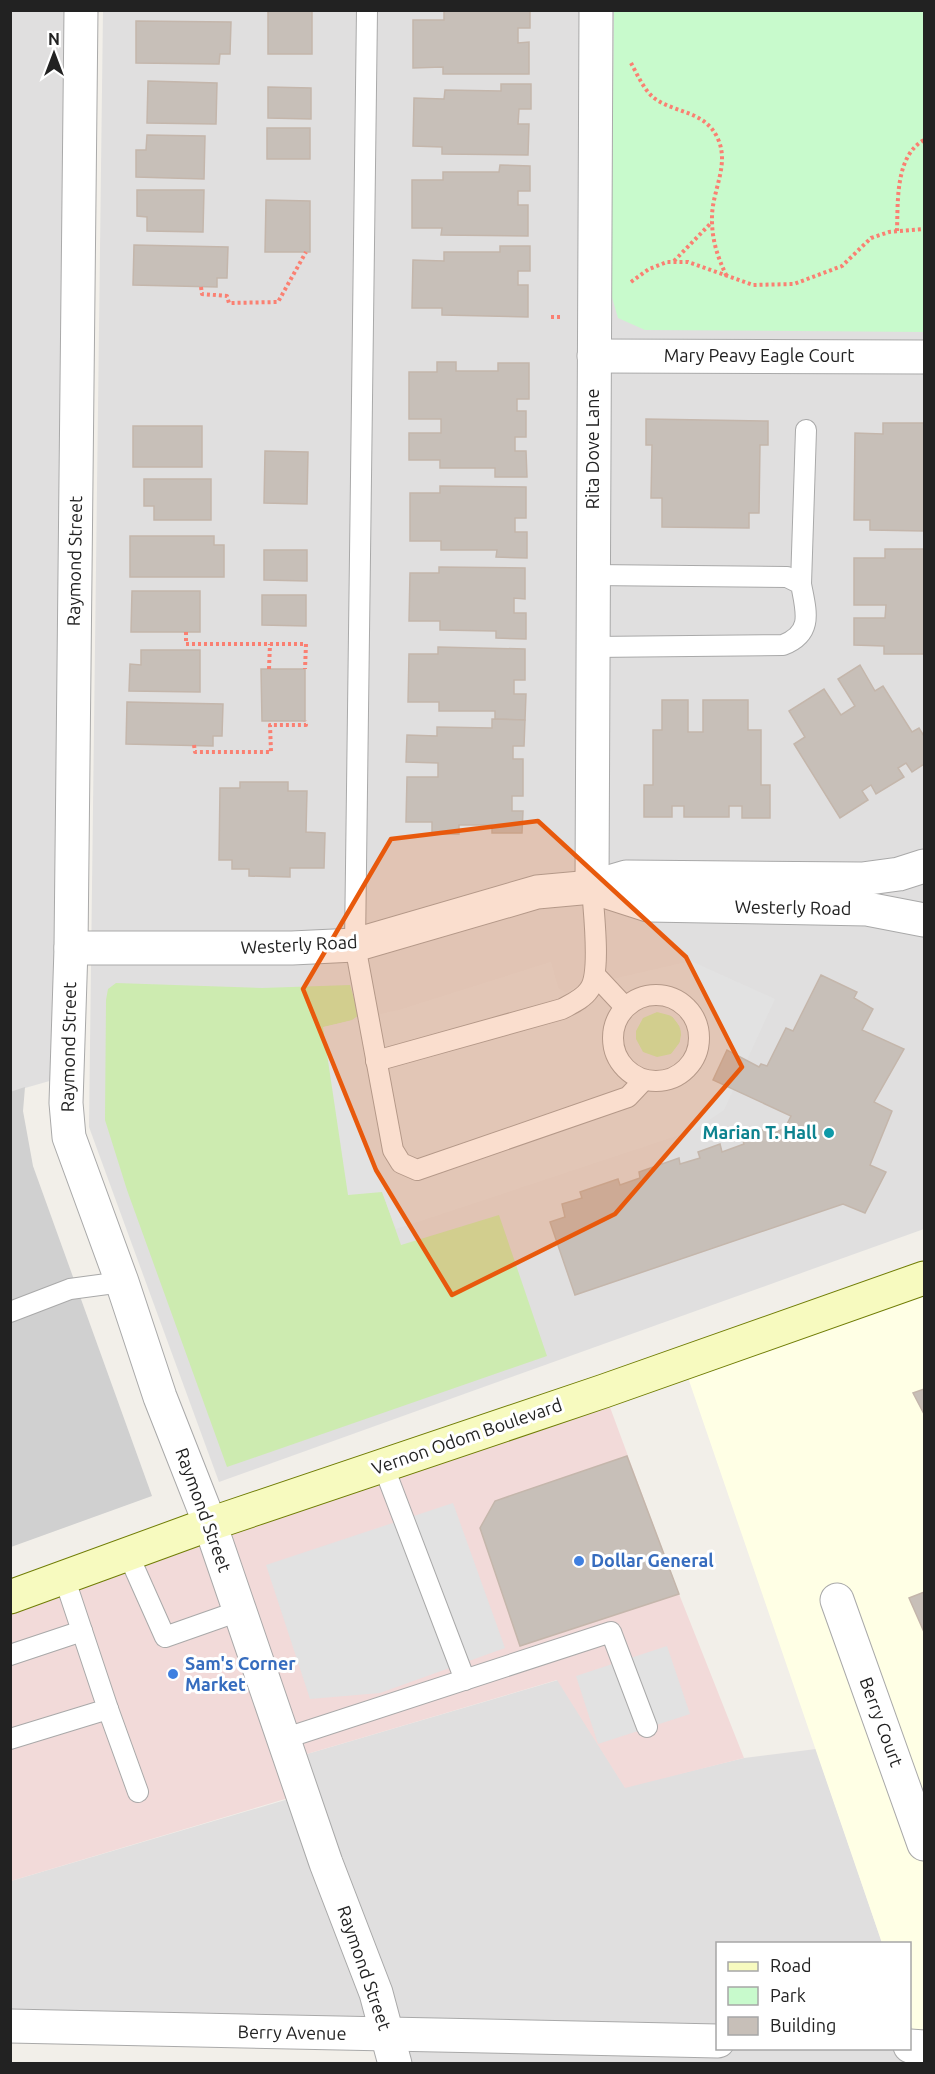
<svg xmlns="http://www.w3.org/2000/svg" width="935" height="2074" font-family="Ubuntu,sans-serif">
  <rect width="100%" height="100%" fill="#f2efe9"/>
  <!-- residential -->
  <g fill="#e0dfdf">
    <path d="M10 11H81L67 1076 11 1092Z"/>
    <path d="M103 11H924V1229L219 1482 89 1127Z"/>
    <path d="M558 1680 625 1787 744 1758 816 1749 882 1943 718 1944V2048H910V2023L918 2047H924V2063L395 2064 387 2035 11 2026V1881L302 1795 290 1759Z"/>
  </g>
  <!-- commercial -->
  <path fill="#f2dad9" d="M604 1391 679 1594 744 1758 625 1788 557 1680 290 1759 302 1794 11 1881V1597Z"/>
  <!-- education -->
  <path fill="#ffffe5" d="M924 1279V2047H918L910 2023V1944L882 1943 683 1363Z"/>
  <!-- religious -->
  <path fill="#d0d0d0" d="M25 1087 23 1111 33 1166 152 1496 11 1547 10 1092Z"/>
  <!-- grass -->
  <g fill="#cdebb0">
    <path d="M116 983 262 988 350 985 359 1015 352 1020 324 1027 401 1245 499 1215 547 1356 227 1467 127 1190 105 1120 106 1000 108 989Z"/>
    <circle cx="658" cy="1035" r="23"/>
  </g>
  <!-- park -->
  <path fill="#c8facc" d="M614 10 924 11V332L645 330 618 318 611 294Z"/>
  <!-- parking -->
  <g fill="#e2e2e2" fill-rule="evenodd">
    <path d="M691 961 775 999 724 1110 694 1130 396 1229 382 1192 348 1195 323 1027 399 1010 551 962 558 988 566 993 574 988ZM657 1012 672 1016 681 1028V1035L680 1042 671 1054 657 1057 643 1052 636 1039V1031L643 1018Z"/>
    <path d="M453 1503 505 1648 380 1693 310 1699 266 1565Z"/>
    <path d="M667 1646 690 1714 598 1744 576 1676Z"/>
  </g>
  <!-- building -->
  <g fill="#c7bfb8" stroke="#c4b6ab" stroke-width="1.5">
    <rect x="268" y="10" width="44" height="44"/>
    <path d="M530 10V28H518V43L529 42V74H443V67L413 68V20H444V11Z"/>
    <path d="M136 21 231 22 230 54H220L219 64 136 63Z"/>
    <path d="M148 81 217 83 216 124 147 123Z"/>
    <path d="M501 84H531V109H519L518 124H529L528 155 442 154V147L413 146 414 98 444 99 445 90 501 91Z"/>
    <path d="M268 87 311 88V119L268 118Z"/>
    <rect x="267" y="128" width="43" height="31"/>
    <path d="M147 135 205 136 204 179 136 177V150H146Z"/>
    <path d="M500 165 530 166V191H518V205H528V236L441 235 442 228H412V180H443V172H499Z"/>
    <path d="M137 190H204L203 232 147 231V217L137 216Z"/>
    <path d="M266 200 310 201V252H265Z"/>
    <path d="M134 245 228 247 227 278H217V287L133 285Z"/>
    <path d="M500 246H530V271H518V285H528V317L442 315V308H412L413 260 444 261V252H500Z"/>
    <path d="M437 362H456V371H498V363H529V399H517V411H526V437H515V451H526L527 477H495V468H440V460H409V433H441V419H409V372H437Z"/>
    <path d="M646 419 768 421V445H760L759 513H749V528L662 527V498H651L652 445H646Z"/>
    <path d="M883 423H924V531L870 530V520H854L855 433 883 434Z"/>
    <rect x="133" y="426" width="69" height="41"/>
    <path d="M265 451 308 452 307 504 264 503Z"/>
    <path d="M144 479H211V520H154V506H144Z"/>
    <path d="M440 486 526 487V518H515V532H527V558L496 557 497 550H441V541H410V493H440Z"/>
    <path d="M130 536H214V545H224V577H130Z"/>
    <path d="M885 549H924V654H884V646L854 645V618H885L886 605H854V558H885Z"/>
    <path d="M264 550H307V581L264 580Z"/>
    <path d="M439 567 525 568V599L514 598V613H526V639L496 638V631L440 630V621H409L410 573H439Z"/>
    <path d="M132 591H200V632H131Z"/>
    <path d="M262 595H306V626L262 625Z"/>
    <path d="M438 647 525 649V680H514V694H526L525 720 495 719V711H439V702H408L409 654H438Z"/>
    <path d="M141 650H200V692L129 691 130 664 141 665Z"/>
    <path d="M860 665 875 691 883 686 912 732 919 728 924 736V764L912 772 906 763 898 768 904 777 876 794 871 785 862 791 868 800 840 818 794 744 805 737 789 711 824 689 841 715 855 706 838 679Z"/>
    <path d="M261 669H305V721H262Z"/>
    <path d="M662 700H688V732H703V700H748V730H761V785H770V818H742V806H729V817H684V806H672V817H644V785H653V730H662Z"/>
    <path d="M127 702 223 704 222 736H213V746L126 744Z"/>
    <path d="M492 719 525 720 524 746H513V759H523V796H512V811H523L522 833H492V825H459V834H432V822H406L407 777H438V763L406 762 407 735 437 736V727L492 728Z"/>
    <path d="M240 782H288V791H307L306 832 325 833 324 868H290V877L249 876V869H232V860H219L220 788H240Z"/>
    <path d="M821 975 857 992 854 998 873 1009 862 1030 904 1049 874 1102 892 1111 870 1165 886 1172 865 1213 843 1204 575 1295 550 1222 565 1217 562 1204 582 1198 580 1192 618 1179 620 1185 640 1178 639 1172 679 1158 680 1164 700 1158 698 1152 720 1144 722 1152 744 1144 742 1137 765 1129 768 1136 785 1128 791 1116 713 1080 727 1050 759 1067 761 1064 767 1066 786 1028 793 1031Z"/>
    <path d="M924 1389V1414L913 1393Z"/>
    <path d="M627 1456 679 1594 520 1646 480 1528 495 1501Z"/>
    <path d="M924 1592V1632L909 1598Z"/>
  </g>
  <g fill="none" stroke-linecap="round" stroke-linejoin="round">
    <!-- lane casing -->
    <g stroke="#a9a9a9" stroke-width="22">
      <g id="lane">
        <path d="M367 10 355 945 393 1150 401 1163 417 1170 628 1097 644 1080"/>
        <path d="M593 575 787 577 801 584C806 611 814 633 783 645L593 647"/>
        <path d="M801 584 806 430"/>
        <path d="M596 976 625 1007"/>
        <circle cx="656" cy="1038" r="43"/>
        <path d="M376 1061 562 1009C571 1004 583 999 589 990 602 974 593 909 592 887"/>
        <path d="M10 1312 70 1289 122 1282"/>
        <path d="M383 1465 465 1680"/>
        <path d="M128 1554 165 1637 239 1611"/>
        <path d="M10 1655 82 1631"/>
        <path d="M108 1709 138 1792"/>
        <path d="M10 1739 108 1709 64 1577"/>
        <path d="M283 1739 611 1632 647 1727"/>
      </g>
    </g>
    <!-- street casing -->
    <g stroke="#a9a9a9" stroke-width="35">
      <g id="street">
        <path d="M81 10 71 948 66 1103 69 1137 122 1282 160 1397 210 1524 326 1863 376 1993 395 2064"/>
        <path d="M594 356 924 357"/>
        <path d="M592 887 596 10"/>
        <path d="M592 887 648 905 867 909 924 920"/>
        <path d="M71 948H292L355 945 537 892 592 887 626 877 862 879 899 874 924 866"/>
        <path d="M837 1600 924 1844"/>
        <path d="M10 2026 718 2041"/>
        <path d="M910 2046 924 2047"/>
      </g>
    </g>
    <!-- secondary casing -->
    <g stroke="#707d05" stroke-width="35">
      <path id="secondary" d="M10 1597 210 1524 604 1391 924 1278"/>
    </g>
    <!-- path -->
    <g stroke="#fa8072" stroke-width="4" stroke-dasharray="3 3" stroke-linecap="butt">
      <path d="M631 63C637 74 644 90 654 98 676 114 705 110 718 139 730 166 711 192 712 220 712 241 718 258 727 277"/>
      <path d="M897 231C898 202 895 156 924 140"/>
      <path d="M674 261 712 222"/>
      <path d="M631 282 649 269 667 262H688L753 285 794 284 842 266 871 238 889 232 924 229"/>
      <path d="M201 287 202 294 227 296 229 303 278 302 306 252"/>
      <path d="M551 317H561"/>
      <path d="M186 632V644H306L305 669"/>
      <path d="M269 669 270 644"/>
      <path d="M194 745 195 752H271L270 725H306L305 721"/>
    </g>
    <!-- lane -->
    <use href="#lane" stroke="#fff" stroke-width="20"/>
    <!-- street -->
    <use href="#street" stroke="#fff" stroke-width="33"/>
    <!-- secondary -->
    <use href="#secondary" stroke="#f7fabf" stroke-width="33"/>
  </g>
  <!-- marked area -->
  <path fill="#e8590c" fill-opacity="0.2" stroke="#e8590c" stroke-width="4.5" stroke-linejoin="round" d="M538 821 686 957 742 1067 615 1214 452 1295 376 1170 303 989 391 839Z"/>
  <!-- markers -->
  <circle fill="#0f9aa8" stroke="#fff" stroke-width="2" cx="829" cy="1133" r="6"/>
  <g fill="#3f7fe0" stroke="#fff" stroke-width="2">
    <circle cx="579" cy="1561" r="6"/>
    <circle cx="173" cy="1674" r="6"/>
  </g>
  <g text-anchor="middle" stroke-width="6" stroke-linejoin="round" paint-order="stroke">
    <!-- street labels -->
    <g font-size="18" fill="#222" stroke="#fff">
      <text x="759" y="362">Mary Peavy Eagle Court</text>
      <text transform="translate(593 449) rotate(-90)" y="6">Rita Dove Lane</text>
      <text transform="translate(75 561) rotate(-89)" y="6">Raymond Street</text>
      <text transform="translate(793 908) rotate(1)" y="6">Westerly Road</text>
      <text transform="translate(299 945) rotate(-3)" y="6">Westerly Road</text>
      <text transform="translate(69 1047) rotate(-89)" y="6">Raymond Street</text>
      <text transform="translate(467 1437) rotate(-19)" y="6">Vernon Odom Boulevard</text>
      <text transform="translate(203 1510) rotate(70)" y="6">Raymond Street</text>
      <text transform="translate(881 1722) rotate(70)" y="6">Berry Court</text>
      <text transform="translate(364 1968) rotate(71)" y="6">Raymond Street</text>
      <text transform="translate(292 2033) rotate(1)" y="6">Berry Avenue</text>
    </g>
    <!-- culture labels -->
    <g font-size="18" font-weight="bold" fill="#0d838f" stroke="#fff" text-anchor="end">
      <text x="817" y="1139">Marian T. Hall</text>
    </g>
    <!-- shop labels -->
    <g font-size="18" font-weight="bold" fill="#366cbe" stroke="#fff" text-anchor="start">
      <text x="591" y="1567">Dollar General</text>
      <text x="185" y="1670">Sam's Corner<tspan x="185" dy="21">Market</tspan></text>
    </g>
  </g>
  <!-- border -->
  <rect width="935" height="2074" fill="none" stroke="#222222" stroke-width="24"/>
  <!-- legend -->
  <rect x="716" y="1942" width="195" height="108" fill="#ffffff" stroke="#a7a7a7" stroke-width="1.5"/>
  <rect x="728" y="1962" width="30" height="9" fill="#f7fabf" stroke="#a7a7a7" stroke-width="1.5"/>
  <text x="770" y="1972" font-size="18" fill="#222222">Road</text>
  <rect x="728" y="1987" width="30" height="18" fill="#c8facc" stroke="#a7a7a7" stroke-width="1.5"/>
  <text x="770" y="2002" font-size="18" fill="#222222">Park</text>
  <rect x="728" y="2017" width="30" height="18" fill="#c7bfb8" stroke="#a7a7a7" stroke-width="1.5"/>
  <text x="770" y="2032" font-size="18" fill="#222222">Building</text>
  <!-- north arrow -->
  <g transform="translate(54 54)" stroke="#ffffff" stroke-width="4.5" paint-order="stroke">
  <path d="M0-4.5L10 22L0 15L-10 22Z" fill="#222222"/>
  <text y="-9" font-size="16" font-weight="bold" text-anchor="middle" fill="#222222">N</text>
  </g>
</svg>
